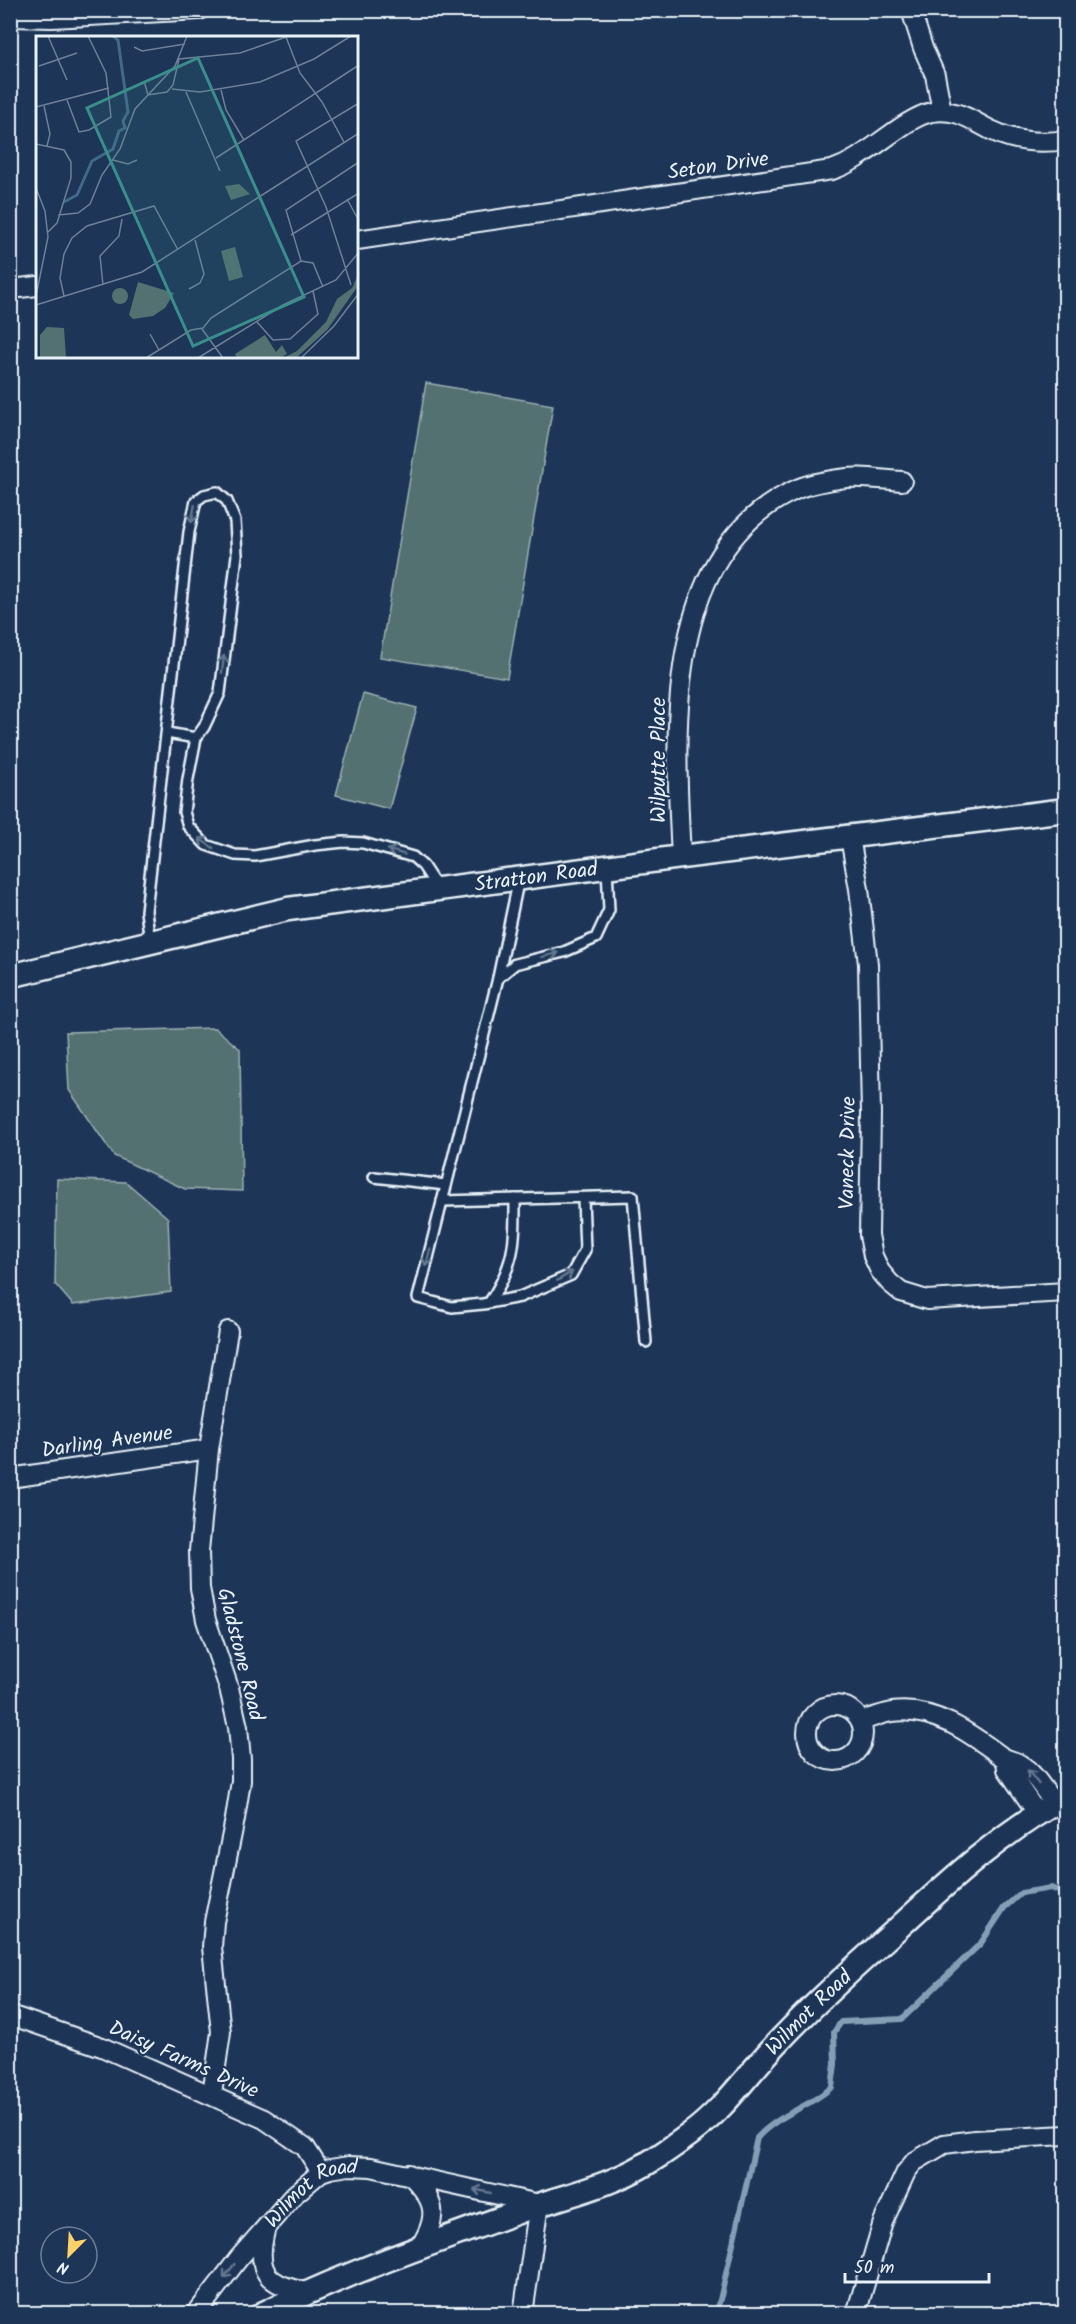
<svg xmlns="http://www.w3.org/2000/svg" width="1076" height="2324" font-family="Kalam,sans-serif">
  <rect width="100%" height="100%" fill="#1d3557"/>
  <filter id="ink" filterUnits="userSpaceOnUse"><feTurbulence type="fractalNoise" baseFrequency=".0167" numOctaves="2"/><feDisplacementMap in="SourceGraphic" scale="12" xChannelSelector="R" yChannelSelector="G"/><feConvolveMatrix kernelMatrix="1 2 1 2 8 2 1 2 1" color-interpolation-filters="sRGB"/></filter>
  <g filter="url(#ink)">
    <!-- green -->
    <g fill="#527170" stroke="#9db1b4" stroke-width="1.5">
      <path d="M426 383 553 405 507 678 380 657Z"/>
      <path d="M363 694 417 708 389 809 336 795Z"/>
      <path d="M215 1028 240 1049 242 1191 185 1189 114 1156 69 1090 66 1032Z"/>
      <path d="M57 1179 126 1182 168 1218 171 1292 73 1305 55 1284Z"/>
    </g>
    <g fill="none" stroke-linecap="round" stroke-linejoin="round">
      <!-- stream -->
      <path stroke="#849fb5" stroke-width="6" d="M714 2314 720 2300 757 2138C777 2115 808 2108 832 2087L835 2064 834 2032 841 2022 902 2019 981 1943 1004 1908 1021 1893 1051 1888 1066 1894"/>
      <!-- service casing -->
      <g stroke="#e8f1f8" stroke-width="14">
        <g id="service">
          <path d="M167 733 196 738"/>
          <path d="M519 878 498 978 418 1298 452 1307 483 1304 520 1297 571 1275 585 1250 583 1198"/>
          <path d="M150 942 146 911 189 532 196 501 204 495 217 492 227 501 235 521 237 555 220 693 204 727 196 738 188 779 184 812 188 826 206 845 235 855 255 856 315 845 344 842 363 843 413 857 423 866 438 889"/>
          <path d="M498 978 515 964 564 952 596 938 609 910 607 868"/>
          <path d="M374 1177 446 1185"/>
          <path d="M442 1201 633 1196 646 1342"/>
          <path d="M489 1303C515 1264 515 1244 515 1199"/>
        </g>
      </g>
      <!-- minor casing -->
      <g stroke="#e8f1f8" stroke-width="22">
        <g id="minor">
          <path d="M911 10 923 48 935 75 942 111"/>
          <path d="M10 17 52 18 200 10"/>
          <path d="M357 240 832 170C841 167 849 163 857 158 877 146 910 116 932 112 958 108 972 121 993 131 1016 142 1040 144 1066 140"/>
          <path d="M10 289 38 286"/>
          <path d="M850 837 859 889 868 964 871 1114 869 1235 873 1256 880 1271 890 1283 901 1292 927 1300 1066 1292"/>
          <path d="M681 857C675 735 661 552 795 490 807 484 825 481 839 479 858 475 882 480 902 481"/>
          <path d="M10 1478 209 1449"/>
          <circle cx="835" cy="1733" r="28"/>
          <path d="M861 1721C871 1718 881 1714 892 1712 933 1706 970 1733 1001 1756 1007 1761 1015 1760 1021 1765 1035 1773 1044 1791 1054 1803"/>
          <path d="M1006 1760 1007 1769 1037 1813"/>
          <path d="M10 2015 102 2047 264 2119 305 2147 321 2172"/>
          <path d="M212 2094 221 2032 212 1947 214 1922 235 1819 241 1781V1759L238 1727 229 1688 206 1620 200 1588 199 1551 209 1449 228 1331"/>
          <path d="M409 2174C436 2200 440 2216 419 2248"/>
          <path d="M265 2231C255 2272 267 2285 307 2292"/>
          <path id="s1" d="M196 2314 239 2258 294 2195 321 2172 330 2169 349 2166 371 2167 539 2204 523 2314"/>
          <path d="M856 2314 883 2222 906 2172 914 2162 944 2144 975 2140 1066 2135"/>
        </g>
      </g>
      <!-- tertiary casing -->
      <g stroke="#e8f1f8" stroke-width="27">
        <g id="tertiary">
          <path id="s2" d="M10 976 288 909 681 857 1066 810"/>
          <path id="s3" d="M262 2314C346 2273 434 2242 521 2211 553 2199 587 2192 618 2178 643 2168 667 2151 689 2135 725 2109 749 2072 780 2040 817 2001 857 1965 897 1929 950 1880 1002 1832 1066 1797"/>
        </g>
      </g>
      <!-- service -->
      <use href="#service" stroke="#1d3557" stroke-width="9"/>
      <!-- minor -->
      <use href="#minor" stroke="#1d3557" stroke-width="18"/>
      <!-- tertiary -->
      <use href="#tertiary" stroke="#1d3557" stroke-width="22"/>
    </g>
    <!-- one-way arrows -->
    <defs><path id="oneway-shaft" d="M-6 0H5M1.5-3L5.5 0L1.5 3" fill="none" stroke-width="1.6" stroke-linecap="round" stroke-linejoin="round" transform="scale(1.5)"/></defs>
    <g stroke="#64778f">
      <use href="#oneway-shaft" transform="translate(193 514) rotate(101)"/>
      <use href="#oneway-shaft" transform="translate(223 664) rotate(-83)"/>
      <use href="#oneway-shaft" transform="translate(206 843) rotate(-147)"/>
      <use href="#oneway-shaft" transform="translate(396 852) rotate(-163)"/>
      <use href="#oneway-shaft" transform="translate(550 955) rotate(-14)"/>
      <use href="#oneway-shaft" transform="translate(428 1258) rotate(104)"/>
      <use href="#oneway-shaft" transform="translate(565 1276) rotate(-31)"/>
      <use href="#oneway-shaft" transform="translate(1033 1777) rotate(-128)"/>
      <use href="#oneway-shaft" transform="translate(482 2191) rotate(-167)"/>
      <use href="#oneway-shaft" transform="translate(229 2271) rotate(128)"/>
    </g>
  </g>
  <g text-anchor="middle" stroke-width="4.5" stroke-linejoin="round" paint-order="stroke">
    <!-- street labels -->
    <g font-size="21" fill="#e8f1f8" stroke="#1d3557">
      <text transform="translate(718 165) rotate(-8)" y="7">Seton Drive</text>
      <text transform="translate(658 760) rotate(-90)" y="7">Wilputte Place</text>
      <text dy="7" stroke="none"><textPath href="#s2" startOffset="536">Stratton Road</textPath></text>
      <text transform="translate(847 1153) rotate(-89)" y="7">Vaneck Drive</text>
      <text transform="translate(107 1441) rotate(-8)" y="7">Darling Avenue</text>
      <text transform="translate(241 1654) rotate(76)" y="7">Gladstone Road</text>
      <text dy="7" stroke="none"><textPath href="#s3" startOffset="636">Wilmot Road</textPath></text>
      <text transform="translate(184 2059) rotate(24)" y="7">Daisy Farms Drive</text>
      <text dy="7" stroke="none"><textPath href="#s1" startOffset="171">Wilmot Road</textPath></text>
    </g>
  </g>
  <!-- overview -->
  <g transform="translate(36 36)">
    <rect width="322" height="322" fill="#1d3557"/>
    <path d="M203 148 214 158 195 164 189 150ZM199 211 207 241 193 245 185 215ZM322 239V250L291 294 260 322H247L261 315 290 286 301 263 316 252ZM102 246 138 257 129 272 117 280 97 283 93 279ZM76 260a8 8 0 1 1 16 0a8 8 0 1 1-16 0ZM11 291 28 292 30 322H4V299ZM229 299 240 316 246 309 251 318 244 322H201L199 318Z" fill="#527170"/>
    <path fill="none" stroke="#416988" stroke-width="3" d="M28 166 41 159 56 125 77 113 83 95 89 92 87 85 92 76 82 4 77 0"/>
    <path fill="none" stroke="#6e8097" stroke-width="1.5" d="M12 0 31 44M250 1 264 37 286 66 308 106M98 11 106 15 149 8M3 30 41 17M108 45 112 59 131 56 137 49 143 23 204 17 253 0M136 53 164 56 224 46 278 23 315 0M185 54 190 74 208 104M150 56 184 135M31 64 43 96 53 94 75 81 70 37 52 0M8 70 14 98 11 110M0 71 73 52M0 108 28 114 35 126V142L21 187 12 196M180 122 323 29M77 124 92 128 101 124M0 152 9 175 12 201 0 260M311 163 323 185M22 179 42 177 54 168 66 139 84 113 99 73 139 30 151 0M255 199 323 157M265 225 250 174 323 126M67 249 64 220 83 200 86 183M315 249 290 171 260 105 323 67M153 253 164 247 168 238 159 204M28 260 24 242 28 218 36 202 51 190 118 170 142 214M0 269 106 236 323 97M221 286 237 304 254 303 282 278 277 255M166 293 187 322M114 298 123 314M110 322 155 294 167 292 175 282 265 225 277 227 287 251M162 322 247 269 300 244 323 216M265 322 298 290 323 257"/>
    <path fill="#3a8f8a" fill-opacity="0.15" stroke="#3a8f8a" stroke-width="3" d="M162 22 268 261 157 310 51 72Z"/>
    <rect width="322" height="322" fill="none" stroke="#e8f1f8" stroke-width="3"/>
  </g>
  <!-- margin -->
  <rect width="1076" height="2324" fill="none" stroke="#1d3557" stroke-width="36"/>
  <rect x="18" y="18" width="1040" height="2288" fill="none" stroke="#e8f1f8" stroke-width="2" filter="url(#ink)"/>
  <!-- north arrow -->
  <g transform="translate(69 2255) rotate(204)"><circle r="28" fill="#1d3557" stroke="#6e8097" stroke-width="1.5"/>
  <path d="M0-4.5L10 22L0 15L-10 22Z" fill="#ffd166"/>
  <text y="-9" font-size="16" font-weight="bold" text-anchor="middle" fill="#e8f1f8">N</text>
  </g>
  <!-- scale -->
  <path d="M845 2273v9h144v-9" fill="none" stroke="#e8f1f8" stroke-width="3"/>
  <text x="854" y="2273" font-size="18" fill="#e8f1f8" stroke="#1d3557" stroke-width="4.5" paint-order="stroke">50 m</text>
</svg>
